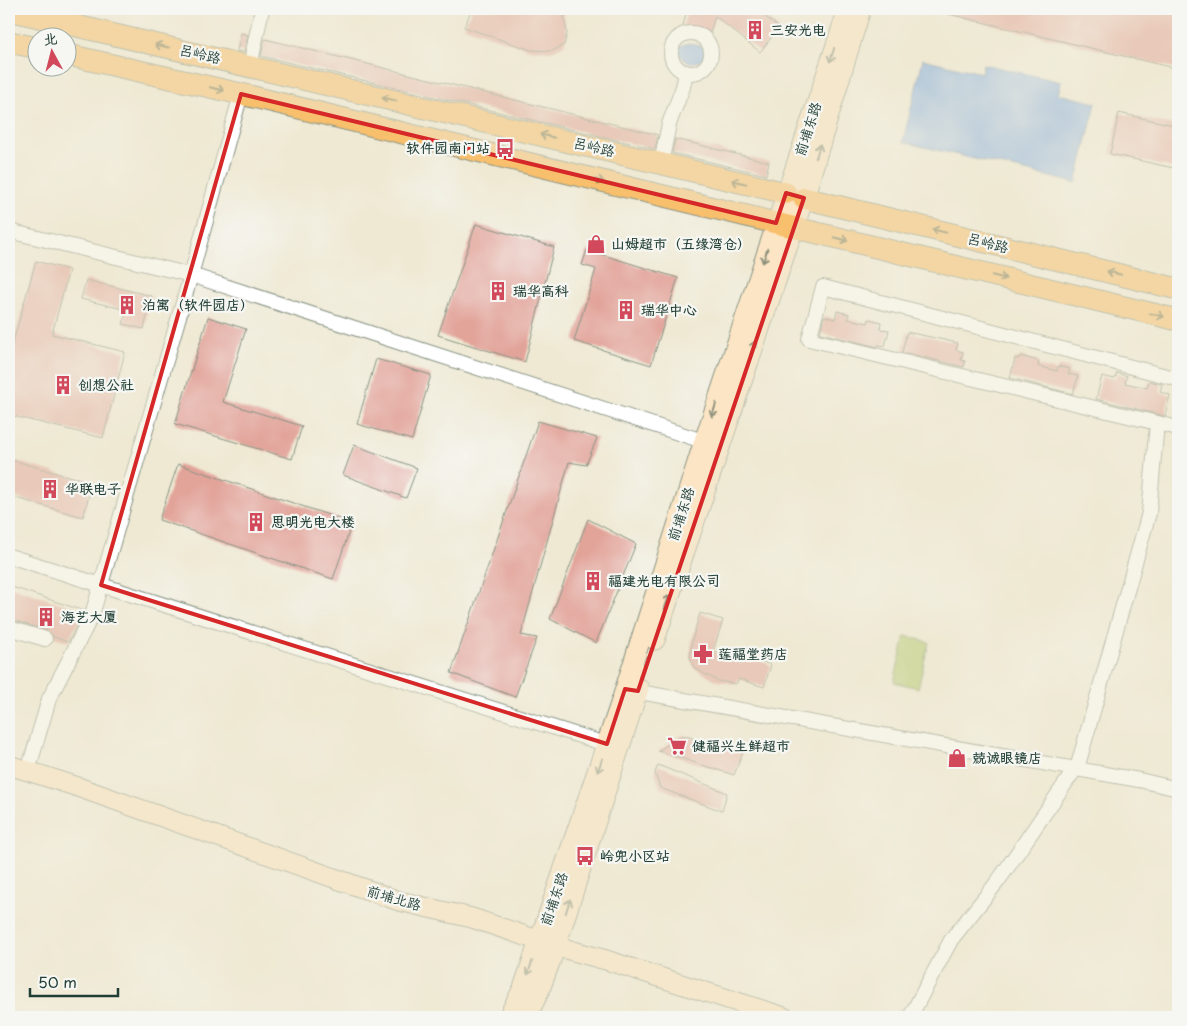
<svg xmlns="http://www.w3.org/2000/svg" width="1187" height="1026" font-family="'Playpen Sans','LXGW WenKai TC',sans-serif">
  <rect width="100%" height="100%" fill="#f6f6f2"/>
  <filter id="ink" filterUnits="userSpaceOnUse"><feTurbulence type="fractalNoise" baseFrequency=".02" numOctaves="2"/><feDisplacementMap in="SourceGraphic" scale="10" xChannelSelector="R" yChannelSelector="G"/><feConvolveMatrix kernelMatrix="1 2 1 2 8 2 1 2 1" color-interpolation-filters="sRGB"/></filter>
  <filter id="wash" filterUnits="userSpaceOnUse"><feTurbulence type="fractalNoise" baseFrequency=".0096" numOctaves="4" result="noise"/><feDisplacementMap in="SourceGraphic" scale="20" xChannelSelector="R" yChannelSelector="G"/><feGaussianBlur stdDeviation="1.12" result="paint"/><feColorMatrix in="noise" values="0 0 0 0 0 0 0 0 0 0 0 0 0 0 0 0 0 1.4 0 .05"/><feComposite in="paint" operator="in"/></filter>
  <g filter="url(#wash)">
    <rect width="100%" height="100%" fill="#efe9d3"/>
    <!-- green -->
    <path fill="#b1c76c" stroke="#688250" d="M905 636 929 642 918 688 894 682Z"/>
    <!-- water -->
    <g fill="#7aa9e3" stroke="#4c738c">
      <path d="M688 43C697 44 705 45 707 54 700 68 677 63 678 47Z"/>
      <path d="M923 59 981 73 983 64 1061 82 1058 94 1096 103 1076 183 903 142Z"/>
    </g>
    <g id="blocks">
      <!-- building -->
      <g fill="#e2a399">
        <path d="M472 9H565L564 17 567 33 564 45 552 51 531 50 464 27Z"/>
        <path d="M687 9H756L779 28 760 52 715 16 710 33 683 26Z"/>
        <path d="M940 9H1178V69L940 12Z"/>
        <path d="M241 33 248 35 244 52 237 51Z"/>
        <path d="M265 39 658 135 655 149 261 56Z"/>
        <path d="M1119 113 1178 126V169L1110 154Z"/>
        <path d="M675 139 769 162 766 175 672 153Z"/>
        <path d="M476 224 554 247 525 362 438 335Z"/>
        <path d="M587 250 678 278 651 365 574 341 596 269 582 265Z"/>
        <path d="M36 261 69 270 52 334 125 352 103 438 9 415V356Z"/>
        <path d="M86 280 152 296 144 329 123 324 127 310 81 299Z"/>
        <path d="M837 311 849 314 848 319 868 323 869 319 881 322 880 329 889 330 885 346 878 345V347L820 333 824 316 835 319Z"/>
        <path d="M208 317 246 329 223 402 302 426 292 459 175 424Z"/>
        <path d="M907 332 958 343 956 350 963 352 961 360 965 361 964 367 902 352Z"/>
        <path d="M1020 356 1039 361 1038 366 1057 371 1058 366 1070 369 1068 374 1078 376 1073 394 1010 378 1015 358 1019 359Z"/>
        <path d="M376 359 431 375 412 440 357 424Z"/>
        <path d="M1117 373 1127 376 1125 383 1147 388 1149 381 1162 384 1160 392 1170 395 1165 416 1096 399 1102 376 1115 379Z"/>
        <path d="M538 421 597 438 586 465 569 462 521 635 537 638 515 697 451 673Z"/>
        <path d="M354 445 417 468 406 498 343 475Z"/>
        <path d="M9 459 56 473 93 482 83 517 9 496Z"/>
        <path d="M178 464 352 523 333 579 159 520Z"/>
        <path d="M588 519 636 544 596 643 550 619Z"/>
        <path d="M9 586 84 611 68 642 54 637 48 631 9 619Z"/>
        <path d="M700 613 723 620 713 651 743 664 746 655 771 665 764 687 739 679 736 684 718 681 694 668 690 657 692 640Z"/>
        <path d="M682 735 743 752 734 775 658 751Z"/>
        <path d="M658 765 727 793 722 811 660 788 655 773Z"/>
      </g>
    </g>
  </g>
  <g filter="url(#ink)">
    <use href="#blocks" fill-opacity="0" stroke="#879384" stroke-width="1"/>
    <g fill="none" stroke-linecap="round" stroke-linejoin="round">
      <!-- street casing -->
      <g stroke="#879384" stroke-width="16">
        <g id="street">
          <circle cx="691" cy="53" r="20"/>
          <path d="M250 66 262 9"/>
          <path d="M661 163 669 124 683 87 686 72"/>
          <path d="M9 231 191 275 712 444"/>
          <path d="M1178 379 823 287 809 339 1178 428"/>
          <path d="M9 556 615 747"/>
          <path d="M9 628 45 639"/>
          <path d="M628 690 1139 780 1178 789"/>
          <path d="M28 771 49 699 92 615 191 275 241 94"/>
          <path d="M910 1017 951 940 998 881 1078 765 1149 513 1157 423"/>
        </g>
      </g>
      <!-- secondary casing -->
      <g stroke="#879384" stroke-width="21">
        <g id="secondary">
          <path d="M655 640 804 198 861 9"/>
          <path d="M9 765 75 786 399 901 472 918 555 946 606 960 784 1017"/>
          <path d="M508 1017 523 988 622 698 704 441 848 9"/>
          <path d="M527 1017 539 992 554 952 639 688"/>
        </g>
      </g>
      <!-- primary casing -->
      <g stroke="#879384" stroke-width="23">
        <g id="primary">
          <path d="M9 10 786 193"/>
          <path d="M9 42 38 48"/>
          <path d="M68 55 241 94 1178 320"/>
          <path d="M804 198 1178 289"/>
        </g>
      </g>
      <!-- street -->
      <use href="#street" stroke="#fff" stroke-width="14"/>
      <!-- secondary -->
      <use href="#secondary" stroke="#fce5c4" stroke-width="19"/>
      <!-- primary -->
      <use href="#primary" stroke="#f8bf6c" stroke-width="21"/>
    </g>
    <!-- one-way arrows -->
    <defs><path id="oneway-shaft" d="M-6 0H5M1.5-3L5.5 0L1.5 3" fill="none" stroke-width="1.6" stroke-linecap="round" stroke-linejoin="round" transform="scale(1.25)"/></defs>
    <g stroke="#81784d">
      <use href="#oneway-shaft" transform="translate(162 46) rotate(-167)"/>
      <use href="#oneway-shaft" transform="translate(217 89) rotate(13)"/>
      <use href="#oneway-shaft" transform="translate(389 99) rotate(-167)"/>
      <use href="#oneway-shaft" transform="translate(547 136) rotate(-167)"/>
      <use href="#oneway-shaft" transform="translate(597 180) rotate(14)"/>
      <use href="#oneway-shaft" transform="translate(739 182) rotate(-167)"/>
      <use href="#oneway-shaft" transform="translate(939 231) rotate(-166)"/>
      <use href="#oneway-shaft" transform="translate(841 239) rotate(14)"/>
      <use href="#oneway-shaft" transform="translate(1114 273) rotate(-166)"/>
      <use href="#oneway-shaft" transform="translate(999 277) rotate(14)"/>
      <use href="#oneway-shaft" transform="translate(1157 315) rotate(14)"/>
    </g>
    <g stroke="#8e917c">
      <use href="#oneway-shaft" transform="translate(832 55) rotate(108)"/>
      <use href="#oneway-shaft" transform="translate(818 151) rotate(-73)"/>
      <use href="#oneway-shaft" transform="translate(765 256) rotate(108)"/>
      <use href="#oneway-shaft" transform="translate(753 348) rotate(-71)"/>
      <use href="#oneway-shaft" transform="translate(714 410) rotate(108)"/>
      <use href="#oneway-shaft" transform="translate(667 602) rotate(-71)"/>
      <use href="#oneway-shaft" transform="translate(600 765) rotate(109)"/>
      <use href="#oneway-shaft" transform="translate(568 906) rotate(-72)"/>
      <use href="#oneway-shaft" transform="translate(530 968) rotate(109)"/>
    </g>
  </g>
  <!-- marked area -->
  <path d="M0 0H1187V1026H0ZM241 94 776 223 786 193 804 198 638 691 625 689 607 744 101 585Z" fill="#efe9d3" fill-opacity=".55" fill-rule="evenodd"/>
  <path fill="none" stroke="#d62828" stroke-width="4" stroke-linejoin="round" d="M241 94 776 223 786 193 804 198 638 691 625 689 607 744 101 585Z"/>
  <!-- icons -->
  <defs>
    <g id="building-bare" transform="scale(1.5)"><path d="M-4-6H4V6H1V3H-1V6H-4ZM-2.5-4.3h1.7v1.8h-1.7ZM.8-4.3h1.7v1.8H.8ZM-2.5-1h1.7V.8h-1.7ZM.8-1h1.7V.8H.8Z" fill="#d1495b" stroke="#f6f6f2" stroke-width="2.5" paint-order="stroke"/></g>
    <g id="bus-bare" transform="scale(1.5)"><path d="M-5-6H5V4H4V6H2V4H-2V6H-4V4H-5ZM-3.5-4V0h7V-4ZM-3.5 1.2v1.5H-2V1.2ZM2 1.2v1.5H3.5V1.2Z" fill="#d1495b" stroke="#f6f6f2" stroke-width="2.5" paint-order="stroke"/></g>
    <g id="shop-bare" transform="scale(1.5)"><path d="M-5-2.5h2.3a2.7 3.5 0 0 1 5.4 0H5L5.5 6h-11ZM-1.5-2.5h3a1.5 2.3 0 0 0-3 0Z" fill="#d1495b" stroke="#f6f6f2" stroke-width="2.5" paint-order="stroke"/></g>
    <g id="pharmacy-bare" transform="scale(1.5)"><path d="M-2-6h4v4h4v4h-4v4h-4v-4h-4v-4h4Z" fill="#d1495b" stroke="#f6f6f2" stroke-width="2.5" paint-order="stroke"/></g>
    <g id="supermarket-bare" transform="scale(1.5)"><path d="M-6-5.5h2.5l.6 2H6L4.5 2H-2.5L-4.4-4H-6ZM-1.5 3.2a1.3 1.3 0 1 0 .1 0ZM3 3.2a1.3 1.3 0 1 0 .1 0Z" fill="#d1495b" stroke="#f6f6f2" stroke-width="2.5" paint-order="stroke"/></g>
  </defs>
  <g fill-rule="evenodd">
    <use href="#building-bare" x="755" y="30"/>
    <use href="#bus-bare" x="505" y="148"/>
    <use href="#shop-bare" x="596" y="244"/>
    <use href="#building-bare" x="498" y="291"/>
    <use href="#building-bare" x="127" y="305"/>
    <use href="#building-bare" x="626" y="310"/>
    <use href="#building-bare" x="63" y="385"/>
    <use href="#building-bare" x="50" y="489"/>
    <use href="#building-bare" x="256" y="522"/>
    <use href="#building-bare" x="593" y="581"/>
    <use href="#building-bare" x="46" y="617"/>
    <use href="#pharmacy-bare" x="703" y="654"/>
    <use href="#supermarket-bare" x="677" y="746"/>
    <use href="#shop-bare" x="957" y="758"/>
    <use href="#bus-bare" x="585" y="856"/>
  </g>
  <g text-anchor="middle" stroke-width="4.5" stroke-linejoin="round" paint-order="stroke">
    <!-- poi labels -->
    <g font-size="14" font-weight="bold" fill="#1f3d34" stroke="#f6f6f2" text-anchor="start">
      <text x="770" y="35">三安光电</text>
      <text x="490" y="153" text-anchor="end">软件园南门站</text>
      <text x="611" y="249">山姆超市（五缘湾仓）</text>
      <text x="513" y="296">瑞华高科</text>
      <text x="142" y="310">泊寓（软件园店）</text>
      <text x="641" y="315">瑞华中心</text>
      <text x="78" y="390">创想公社</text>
      <text x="65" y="494">华联电子</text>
      <text x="271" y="527">思明光电大楼</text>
      <text x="608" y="586">福建光电有限公司</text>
      <text x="61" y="622">海艺大厦</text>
      <text x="718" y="659">莲福堂药店</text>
      <text x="692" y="751">健福兴生鲜超市</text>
      <text x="972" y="763">兢诚眼镜店</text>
      <text x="600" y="861">岭兜小区站</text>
    </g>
    <!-- street labels -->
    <g font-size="14" fill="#1f3d34" stroke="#f6f6f2">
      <text transform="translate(200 54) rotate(13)" y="5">吕岭路</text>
      <text transform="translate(808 129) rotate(-72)" y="5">前埔东路</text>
      <text transform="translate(594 147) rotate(13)" y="5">吕岭路</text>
      <text transform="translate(988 243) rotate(14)" y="5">吕岭路</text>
      <text transform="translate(681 514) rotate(-72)" y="5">前埔东路</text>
      <text transform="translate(394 898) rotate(16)" y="5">前埔北路</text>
      <text transform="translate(554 899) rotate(-71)" y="5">前埔东路</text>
    </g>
  </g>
  <!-- margin -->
  <rect width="1187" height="1026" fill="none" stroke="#f6f6f2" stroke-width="30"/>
  <!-- north arrow -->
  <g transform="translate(52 52) rotate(353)"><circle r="24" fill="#f6f6f2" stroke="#a0aca6"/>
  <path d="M0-4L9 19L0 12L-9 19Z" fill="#d1495b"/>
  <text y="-8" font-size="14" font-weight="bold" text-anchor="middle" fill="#1f3d34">北</text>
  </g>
  <!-- scale -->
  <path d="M30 988v8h88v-8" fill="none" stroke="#1f3d34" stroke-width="2.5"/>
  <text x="38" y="988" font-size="15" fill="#1f3d34" stroke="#f6f6f2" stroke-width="4" paint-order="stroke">50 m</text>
</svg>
